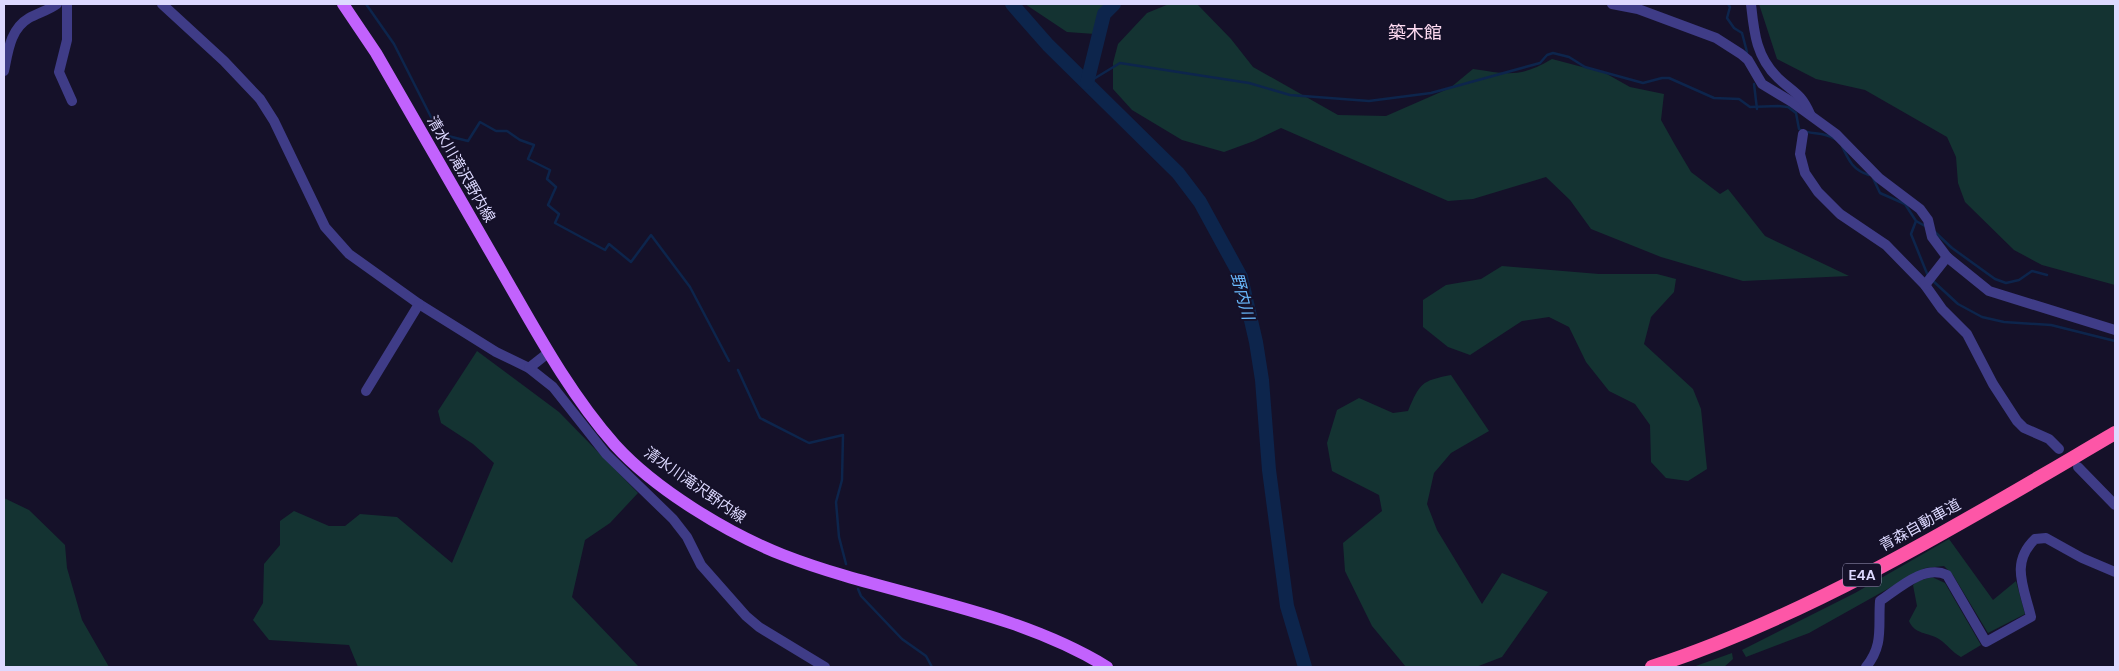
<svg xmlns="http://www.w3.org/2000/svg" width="2119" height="671" font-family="'DM Sans','Noto Sans JP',sans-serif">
  <rect width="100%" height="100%" fill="#151129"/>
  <!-- green -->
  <g fill="#143332">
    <path d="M1025 4H1120L1095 34 1067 32Z"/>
    <path d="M1169 4 1198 5 1231 39 1253 67 1338 115 1386 116 1450 88 1473 69C1508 74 1520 78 1552 59L1605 73 1630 87 1664 94 1661 120 1675 145 1691 172 1720 194 1728 189 1765 236 1849 276 1743 281 1661 257 1591 229 1570 200 1546 177 1473 199 1448 201 1281 128 1254 141 1224 152 1182 140 1132 110 1113 89V63L1118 44 1147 13Z"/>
    <path d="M1759 4H2115V285L2042 265 2014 250 1965 202 1958 183 1956 157 1947 137 1865 90 1816 79 1777 59Z"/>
    <path d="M1502 266 1599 274H1657L1676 279 1674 292 1651 317 1644 344 1693 389 1701 409 1707 469 1688 481 1666 478 1651 462 1650 425 1635 404 1609 391 1586 362 1569 327 1549 317 1522 321 1470 355 1448 347 1423 327V300L1446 285 1481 279Z"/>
    <path d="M477 351 559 412 638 493 610 523 585 540 572 597 639 667H358L349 645 269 640 253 620 263 603 264 564 280 545V521L294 511 329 526H345L360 514 397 517 452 563 494 463 473 444 441 423 438 411Z"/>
    <path d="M1451 375 1489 431 1451 453 1434 473 1427 504 1437 530 1482 604 1502 573 1548 592 1502 657 1476 667H1406L1372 626 1345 571 1343 543 1382 511 1379 495 1332 471 1327 443 1337 410 1359 398 1393 413 1408 411C1420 383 1421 381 1451 375Z"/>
    <path d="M4 498 29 510 65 545 67 568 82 620 109 667H4Z"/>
    <path d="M1949 539 1993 600 2016 581 2025 614 1988 633 1953 575 1944 566 1925 568 1809 633 1746 657 1742 650 1855 593Z"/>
    <path d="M1932 577 1945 583 1981 645 1961 657C1952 652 1948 645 1939 639 1928 632 1915 635 1909 621L1917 606 1913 585 1918 581Z"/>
    <path d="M1732 653 1733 659 1724 667H1693Z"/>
  </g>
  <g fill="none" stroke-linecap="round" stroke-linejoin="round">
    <!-- stream -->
    <g stroke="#0d254c" stroke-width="2.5">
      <path d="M366 4 394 44 433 121 448 136 468 141 480 122 496 131H507L520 140 534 145 528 159 550 170 547 179 556 187 548 205 559 214 555 223 605 250 609 244 631 262 651 235 690 287 729 361"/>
      <path d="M1728 4 1730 7 1727 18 1734 28 1742 33 1747 52"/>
      <path d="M1087 83 1120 63 1249 83 1290 95 1369 101 1431 93 1540 63 1547 55 1553 53 1569 57 1585 67 1643 83 1662 78H1669L1714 98 1739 99 1750 107 1778 106 1788 107 1796 113 1799 129C1812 136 1821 130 1835 139"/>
      <path d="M1754 84 1757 109"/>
      <path d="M1842 146C1849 161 1853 170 1869 175"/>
      <path d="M1873 178 1880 193 1905 204 1916 221 1911 234 1928 276"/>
      <path d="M1916 221 1925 226"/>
      <path d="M1935 232 1952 248 1995 279 2006 283 2019 280 2032 271 2047 275"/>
      <path d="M1932 280 1958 304 1982 317 2004 322 2051 325 2115 341"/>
      <path d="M738 370 760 418 809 443 843 435 842 480 836 502 839 537 846 564"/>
      <path d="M858 589 861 596 902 639 926 656 932 667"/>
    </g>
    <!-- river -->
    <g stroke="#0d254c" stroke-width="14">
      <path d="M1012 4 1048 45 1178 173 1200 202 1241 277 1256 342 1262 380 1269 470 1287 606 1305 667"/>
      <path d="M1087 83 1104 14 1114 4"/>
    </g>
    <!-- minor -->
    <g stroke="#3f3c87" stroke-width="10">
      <path d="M67 4V40L59 72 72 101"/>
      <path d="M162 4 224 61 260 99 274 121 325 227 349 254 419 304 496 352 529 368 553 387 606 454 673 519 687 537 701 565 746 616 759 627 825 667"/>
      <path d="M1612 4 1638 9 1716 38 1741 54 1748 60 1762 84 1792 102 1836 134 1879 178 1920 209 1928 220 1932 237 1947 257 1989 291 2115 330"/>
      <path d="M1751 4C1754 32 1756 57 1778 78 1794 93 1801 93 1810 114"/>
      <path d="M4 71C8 52 10 29 29 18 38 13 49 10 57 4"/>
      <path d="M1803 134 1800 154 1805 173 1818 192 1840 214 1886 245 1925 285 1942 309 1967 334 1993 384 2017 421 2024 428 2049 439 2059 449"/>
      <path d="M1925 285 1947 257"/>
      <path d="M529 368 548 353"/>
      <path d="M366 391 419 304"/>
      <path d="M2078 467 2115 505"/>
      <path d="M1866 667C1884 645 1878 627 1880 601 1898 589 1924 564 1947 575L1986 642 2031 617C2024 587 2010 563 2035 539L2046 538 2082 558 2115 572"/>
    </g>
    <!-- major -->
    <path stroke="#c262fd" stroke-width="12" d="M343 4 376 53C418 126 460 199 502 272 536 331 569 393 615 445 655 489 727 533 783 555 888 596 1009 607 1107 667"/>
    <!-- highway -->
    <path stroke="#fd56a7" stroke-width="14" d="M1652 667C1812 615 1970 518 2115 433"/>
  </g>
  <g text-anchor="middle" stroke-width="4" stroke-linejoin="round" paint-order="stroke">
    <!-- shield labels -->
    <rect fill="#151129" stroke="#a19dbf" stroke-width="1" x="1843" y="563.5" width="38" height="23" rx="4"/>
    <g font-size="14" font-weight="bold" fill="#ddd9ff">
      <text x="1862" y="580">E4A</text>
    </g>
    <!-- street labels -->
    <g font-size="15" fill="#ddd9ff" stroke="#151129">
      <text transform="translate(461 169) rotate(60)" y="5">清水川滝沢野内線</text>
      <text transform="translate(695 485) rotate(35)" y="5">清水川滝沢野内線</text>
      <text transform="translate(1920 525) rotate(-29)" y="5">青森自動車道</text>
    </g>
    <!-- water labels -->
    <g font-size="16" font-style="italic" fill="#69b9fd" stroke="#151129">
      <text transform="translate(1243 296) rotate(75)" y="6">野内川</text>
    </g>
    <!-- quarter labels -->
    <g font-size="18" fill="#ffdbf2" stroke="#151129">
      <text x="1415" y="39">築木館</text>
    </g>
  </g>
  <!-- border -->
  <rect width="2119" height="671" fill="none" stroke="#ddd9ff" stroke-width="10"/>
</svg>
